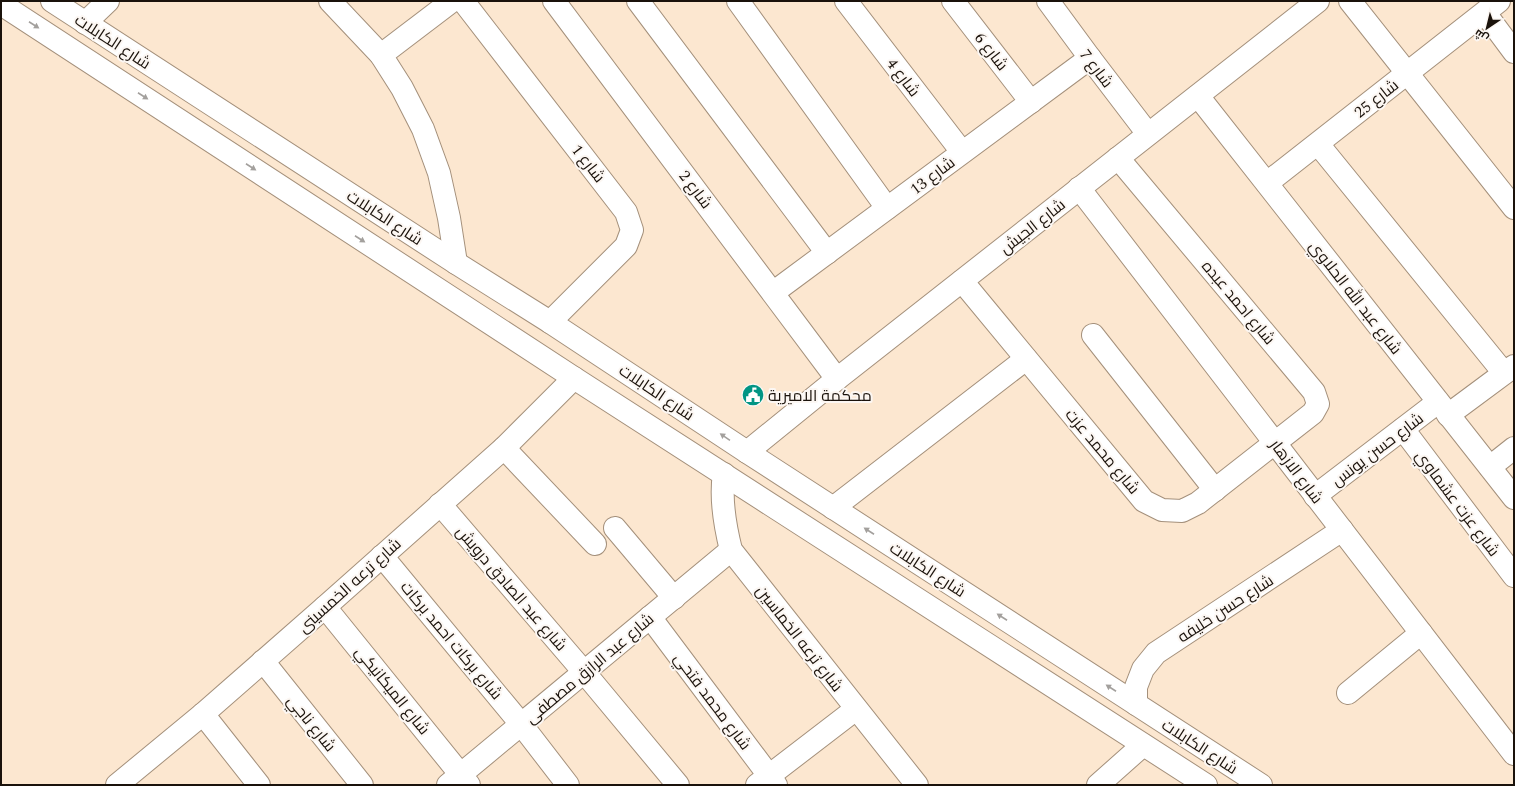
<svg xmlns="http://www.w3.org/2000/svg" width="1515" height="786" font-family="Spectral,Cairo,serif">
  <rect width="100%" height="100%" fill="#fce7d0"/>
  <g fill="none" stroke-linecap="round" stroke-linejoin="round">
    <!-- street casing -->
    <g stroke="#a4907b" stroke-width="24">
      <g id="street">
        <path d="M330 1 381 55 402 88 423 129 439 173 449 218 456 263"/>
        <path d="M463 1 626 212 632 230 626 246 550 322"/>
        <path d="M554 1 837 379"/>
        <path d="M638 1 827 253"/>
        <path d="M738 1 887 208"/>
        <path d="M846 1 962 152"/>
        <path d="M953 1 1031 102"/>
        <path d="M1048 1 1090 58 1148 134"/>
        <path d="M1350 1 1514 208"/>
        <path d="M1485 13 1514 52"/>
        <path d="M85 23 108 1"/>
        <path d="M381 55 452 1"/>
        <path d="M1198 96 1514 498"/>
        <path d="M1318 144 1504 373"/>
        <path d="M1267 183 1499 1"/>
        <path d="M1079 188 1514 754"/>
        <path d="M962 281 1144 501 1162 510 1182 511 1198 503 1313 413 1318 404 1314 392 1118 158"/>
        <path d="M774 292 1090 58"/>
        <path d="M1093 335 1215 490"/>
        <path d="M1448 415 1514 366"/>
        <path d="M1403 429 1514 576"/>
        <path d="M504 448 595 544"/>
        <path d="M747 452 837 379 1318 1"/>
        <path d="M1490 467 1514 448"/>
        <path d="M724 474C720 499 725 526 731 550L917 785"/>
        <path d="M1315 496 1438 402"/>
        <path d="M440 504 584 672 678 785"/>
        <path d="M833 508 1026 359"/>
        <path d="M615 528 674 598"/>
        <path d="M382 556 521 724 568 785"/>
        <path d="M325 607 469 785"/>
        <path d="M650 617 776 785"/>
        <path d="M263 661 362 785"/>
        <path d="M1348 693 1421 633"/>
        <path d="M1136 704V687L1143 669 1156 653 1342 530"/>
        <path d="M203 714 259 785"/>
        <path d="M117 785 203 714 325 607 504 448 574 378"/>
        <path d="M448 785 731 550"/>
        <path d="M757 785 856 709"/>
        <path d="M1098 785 1143 745"/>
      </g>
    </g>
    <!-- secondary casing -->
    <g stroke="#a4907b" stroke-width="24">
      <g id="secondary">
        <path d="M52 1 456 263 550 322 747 452 1261 785"/>
        <path d="M1 4 574 378 1206 785"/>
      </g>
    </g>
    <!-- street -->
    <use href="#street" stroke="#fff" stroke-width="22"/>
    <!-- secondary -->
    <use href="#secondary" stroke="#fff" stroke-width="22"/>
  </g>
  <!-- one-way arrows -->
  <defs><path id="oneway-solid" d="M-6-.8H1V-3.2L6.5 0L1 3.2V.8H-6Z"/></defs>
  <g fill="#a3a09d">
    <use href="#oneway-solid" transform="translate(34 25) rotate(33)"/>
    <use href="#oneway-solid" transform="translate(143 96) rotate(33)"/>
    <use href="#oneway-solid" transform="translate(251 167) rotate(33)"/>
    <use href="#oneway-solid" transform="translate(360 239) rotate(33)"/>
    <use href="#oneway-solid" transform="translate(725 437) rotate(-146)"/>
    <use href="#oneway-solid" transform="translate(869 531) rotate(-147)"/>
    <use href="#oneway-solid" transform="translate(1002 617) rotate(-147)"/>
    <use href="#oneway-solid" transform="translate(1111 688) rotate(-147)"/>
  </g>
  <!-- icons -->
  <defs>
    <g id="civic-disc" transform="scale(1.15)"><circle r="9.5" fill="#019584" stroke="#fcf7f3"/><path d="M-.6-6.5H3V-4.5H.6V-3L4-1V1h2V6H-6V1h2V-1L-.6-3ZM-1.2 2.5V6h2.4V2.5Z" fill="#fff"/></g>
  </defs>
  <g fill-rule="evenodd">
    <use href="#civic-disc" x="753" y="395"/>
  </g>
  <g text-anchor="middle" stroke-width="4" stroke-linejoin="round" paint-order="stroke">
    <!-- street labels -->
    <g font-size="16" fill="#1a120b" stroke="#fcf7f3">
      <text transform="translate(113 41) rotate(33)" y="6">شارع الكابلات</text>
      <text transform="translate(992 51) rotate(52)" y="6">شارع 6</text>
      <text transform="translate(1097 68) rotate(53)" y="6">شارع 7</text>
      <text transform="translate(904 77) rotate(53)" y="6">شارع 4</text>
      <text transform="translate(1376 98) rotate(-38)" y="6">شارع 25</text>
      <text transform="translate(589 163) rotate(52)" y="6">شارع 1</text>
      <text transform="translate(932 175) rotate(-37)" y="6">شارع 13</text>
      <text transform="translate(696 189) rotate(53)" y="6">شارع 2</text>
      <text transform="translate(385 217) rotate(33)" y="6">شارع الكابلات</text>
      <text transform="translate(1032 226) rotate(-38)" y="6">شارع الجيش</text>
      <text transform="translate(1356 297) rotate(52)" y="6">شارع عبد الله الحلاوي</text>
      <text transform="translate(1239 302) rotate(50)" y="6">شارع احمد عبده</text>
      <text transform="translate(657 392) rotate(34)" y="6">شارع الكابلات</text>
      <text transform="translate(1377 449) rotate(-37)" y="6">شارع حسن يونس</text>
      <text transform="translate(1103 451) rotate(50)" y="6">شارع محمد عزت</text>
      <text transform="translate(1297 471) rotate(53)" y="6">شارع الازهار</text>
      <text transform="translate(1458 503) rotate(53)" y="6">شارع عزت عشماوي</text>
      <text transform="translate(928 569) rotate(33)" y="6">شارع الكابلات</text>
      <text transform="translate(349 585) rotate(-42)" y="6">شارع ترعه الخمسينى</text>
      <text transform="translate(512 588) rotate(49)" y="6">شارع عبد الصادق درويش</text>
      <text transform="translate(1225 608) rotate(-33)" y="6">شارع حسن خليفه</text>
      <text transform="translate(800 638) rotate(52)" y="6">شارع ترعه الخماسين</text>
      <text transform="translate(452 640) rotate(50)" y="6">شارع بركات احمد بركات</text>
      <text transform="translate(589 668) rotate(-40)" y="6">شارع عبد الرازق مصطفى</text>
      <text transform="translate(393 690) rotate(51)" y="6">شارع الميكانيكي</text>
      <text transform="translate(713 701) rotate(53)" y="6">شارع محمد فتحي</text>
      <text transform="translate(312 723) rotate(51)" y="6">شارع ناجي</text>
      <text transform="translate(1200 746) rotate(33)" y="6">شارع الكابلات</text>
    </g>
    <!-- poi labels -->
    <g font-size="16" fill="#1a120b" stroke="#fcf7f3" text-anchor="start">
      <text x="768" y="401">محكمة الاميرية</text>
    </g>
  </g>
  <!-- border -->
  <rect width="1515" height="786" fill="none" stroke="#1a120b" stroke-width="4"/>
  <!-- north arrow -->
  <g transform="translate(1487 28) rotate(215)" stroke="#fcf7f3" stroke-width="3" paint-order="stroke">
  <path d="M0-3L7 15L0 10L-7 15Z" fill="#1a120b"/>
  <text y="-6" font-size="11" font-weight="bold" text-anchor="middle" fill="#1a120b">ش</text>
  </g>
</svg>
